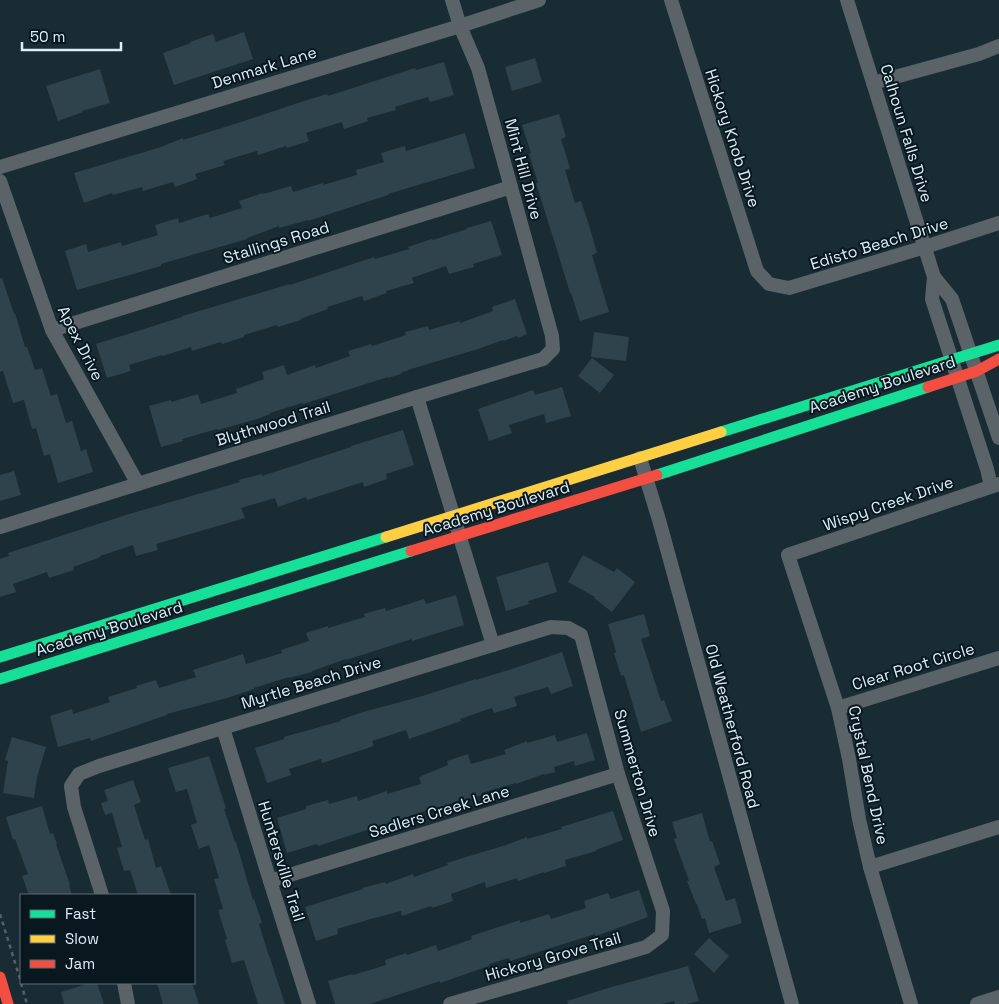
<svg xmlns="http://www.w3.org/2000/svg" width="999" height="1004" font-family="'Space Grotesk',sans-serif">
  <rect width="100%" height="100%" fill="#192c34"/>
  <!-- building -->
  <g fill="#2e434c">
    <path d="M244 32 253 59 174 85 163 53 191 43 190 42 213 34 216 42Z"/>
    <path d="M535 58 542 82 512 91 505 67Z"/>
    <path d="M444 62 454 95 430 102 428 97 395 107 396 110 367 118 368 121 344 129 342 122 306 133 309 141 287 148 286 146 258 155 257 151 223 161 225 165 195 174 197 179 175 187 173 182 143 191 142 187 113 195 112 193 84 203 74 173 161 147 183 138V140L241 122 304 101 327 94 328 96 415 68 416 70Z"/>
    <path d="M100 69 110 103 82 111 83 112 58 121 46 86Z"/>
    <path d="M559 114 566 137 561 139 570 168 565 170 575 203 581 201 589 225 597 253 592 255 609 312 580 321 571 293H570L557 250 545 212 536 183H538L529 154 531 153 522 125Z"/>
    <path d="M465 133 475 168 388 194V195L308 221V220L279 228V226L247 238V239L161 264V266L77 290 65 251 86 244 88 252 121 242 122 246 158 235 155 225 178 218 179 223 208 214 210 218 242 208 239 201 263 193V194L291 186 293 192 323 183V185L357 175 356 170 384 162 381 153 405 146 406 151Z"/>
    <path d="M491 221 502 255 473 264 474 267 449 274 446 266 412 278 414 283 386 291 387 293 364 301 362 296 327 307 328 309 300 319 301 320 278 327 277 325 244 335V337L222 344 221 342 192 351 191 347 163 356 162 355 129 365 131 371 107 378 96 344 182 317V316L206 309 290 284V285L374 257 375 259 409 249 408 247 432 239 433 240 467 229V228Z"/>
    <path d="M0 278H2L14 314 15 313 25 347H27L35 370 42 368 51 396 57 394 66 423 72 421 81 451 86 449 93 472 58 483 50 454 44 456 36 428 32 429 24 400 13 403 3 371 0 372Z"/>
    <path d="M515 299 527 334 518 338 517 336 504 341 503 340 478 349 411 369 401 373V374L388 378V377L303 404 302 403 270 413V414L260 418 218 430 217 429 182 439 183 441 161 447 149 406 171 400V402L198 394 201 404 237 393 236 389 264 379 262 372 284 365 287 375 315 365 316 368 350 356 348 351 371 344 372 346 406 335 405 332 428 326 429 330 460 321V323L493 311 492 307Z"/>
    <path d="M594 332 629 337 626 361 591 357Z"/>
    <path d="M592 358 614 375 600 393 578 376Z"/>
    <path d="M562 387 571 416 546 423 544 414 509 425 512 433 489 441 478 409 533 390 535 395Z"/>
    <path d="M403 430 414 465 386 474 387 479 364 487 363 482 307 500 306 497 278 507 275 498 241 508 245 518 156 544 158 550 136 556 133 545 100 556 101 557 73 567 74 570 49 578 47 572 13 584 16 592 0 597V559L9 556 8 553 129 514 240 482 239 480 262 474V476L351 447V446Z"/>
    <path d="M14 471 21 495 0 501V475Z"/>
    <path d="M583 555 614 572 617 568 635 582 612 612 594 598 595 597 568 582Z"/>
    <path d="M548 562 557 592 528 601 529 604 506 611 496 577Z"/>
    <path d="M456 595 464 625 412 641V639L346 660V659L312 671V672L289 678V677L254 688V689L227 698 167 714V715L91 741 90 738 58 747 50 716 72 709 73 714 110 702 108 697 137 688 136 686 156 680 159 688 196 677 193 670 243 654 246 664 282 653 281 650 309 641 306 633 328 626V628L365 617 364 614 385 608 386 611 424 599 426 604Z"/>
    <path d="M644 614 650 636 641 639 661 701 664 700 672 721 641 732 624 675 621 676 614 653 616 652 608 624Z"/>
    <path d="M562 652 573 686 551 694 548 687 514 697 517 706 494 713 492 708 460 719 461 721 409 739 406 730 372 741 374 746 322 763 321 759 289 769 291 775 267 783 255 748 284 739V737L341 721 340 720 363 712 419 697 476 679V680L512 669Z"/>
    <path d="M587 733 595 760 575 766 574 761 554 767 555 772 544 775V774L516 784V783L481 793 482 795 461 802 460 800 432 811 431 809 318 846 317 844 287 853 277 818 306 809V806L328 800 329 804 357 796 358 801 387 791V794L421 784 419 777 448 765 447 761 468 754 471 764 506 754 504 750 527 741V743L555 735 557 742Z"/>
    <path d="M12 737 46 747 37 777 34 798 3 793 8 761 5 760Z"/>
    <path d="M209 756 226 808 224 809 235 842H236L253 900 254 899 262 923 259 924 269 956V955L285 1004H258L244 960 232 963 225 940 227 939 218 910 223 909 214 879 219 878 209 845 199 849 191 825 197 823 187 789 176 792 168 768Z"/>
    <path d="M133 780 141 802 134 805 145 840 148 839 156 868 161 866 171 895H138L130 870 124 871 117 848 122 847 112 813 105 815 101 803 108 801 104 790Z"/>
    <path d="M42 806 50 834 53 833 57 844H56L70 885H69L72 895H29L22 876 28 874 15 839 13 840 6 817Z"/>
    <path d="M613 811 623 840 596 850V851L565 860 566 866 544 873V872L518 881 517 878 486 888 485 882 451 894 453 901 432 908 431 906 402 916 401 911 371 919 337 929 338 934 316 941 305 907 363 889 362 888 385 882 386 884 413 874 414 877 448 865 447 863 466 857 506 845 527 837V839L562 829 561 827Z"/>
    <path d="M702 813 710 842 712 841 720 864 714 867 726 901 735 898 742 923 709 933 705 918 702 919 697 904H696L687 881H689L674 839 677 838 672 822Z"/>
    <path d="M639 890 648 917 596 936 595 934 510 961 509 958 489 964V966L440 983V981L370 1004H335L328 981 352 974 353 975 386 965 385 960 406 953 407 955 436 945 438 951 472 939 471 936 520 920V923L549 914 551 919 586 908 584 901 608 893 611 899Z"/>
    <path d="M709 938 729 956 714 973 694 954Z"/>
    <path d="M688 966 699 1001 687 1004H675L674 1001 662 1004H568L567 1001 608 988Z"/>
    <path d="M90 983H97L104 1004H64L61 992Z"/>
    <path d="M157 983H192L199 1004H163Z"/>
  </g>
  <g fill="none" stroke-linecap="round" stroke-linejoin="round">
    <!-- path -->
    <g stroke="#556166" stroke-width="2.5" stroke-dasharray="4 4" stroke-linecap="butt">
      <path d="M0 914 21 982"/>
      <path d="M21 983 27 1004"/>
    </g>
    <!-- street -->
    <g stroke="#5a6367" stroke-width="14">
      <path d="M671 0 757 271 769 284 789 288 925 247 999 223"/>
      <path d="M847 0 934 277 932 299 987 469 991 486"/>
      <path d="M873 83 979 54 999 46"/>
      <path d="M0 167 460 26 539 0"/>
      <path d="M0 181 52 330 138 484"/>
      <path d="M934 277 952 299 999 438"/>
      <path d="M52 330 511 187"/>
      <path d="M417 397 493 645"/>
      <path d="M640 458 659 520 792 1004"/>
      <path d="M0 527 417 397 543 359 553 349 552 336 478 68 460 26 452 0"/>
      <path d="M838 708 999 658"/>
      <path d="M223 728 270 881 309 1004"/>
      <path d="M870 867 999 827"/>
      <path d="M270 881 618 774"/>
      <path d="M102 895 74 807 71 786 79 774 99 766 551 627 568 628 581 635 618 774 663 911 662 935 646 947 450 1004"/>
      <path d="M124 983 128 1004"/>
      <path d="M911 1004 870 867 859 819 849 759 838 708 788 555 999 484"/>
      <path d="M977 1004 999 997"/>
    </g>
    <!-- fast -->
    <g stroke="#16e098" stroke-width="11">
      <path d="M721 432 999 345"/>
      <path d="M657 475 928 387"/>
      <path d="M0 657 386 537"/>
      <path d="M0 679 411 551"/>
    </g>
    <!-- slow -->
    <path stroke="#ffcf43" stroke-width="11" d="M386 537 721 432"/>
    <!-- jam -->
    <g stroke="#f24e42" stroke-width="11">
      <path d="M928 387 977 371 999 359"/>
      <path d="M411 551 657 475"/>
      <path d="M0 977 8 1004"/>
    </g>
  </g>
  <g text-anchor="middle" stroke-width="4" stroke-linejoin="round" paint-order="stroke">
    <!-- street labels -->
    <g font-size="16" fill="#dceff9" stroke="#09171e">
      <text transform="translate(264 67) rotate(-17)" y="6">Denmark Lane</text>
      <text transform="translate(907 133) rotate(73)" y="6">Calhoun Falls Drive</text>
      <text transform="translate(733 138) rotate(72)" y="6">Hickory Knob Drive</text>
      <text transform="translate(524 169) rotate(75)" y="6">Mint Hill Drive</text>
      <text transform="translate(276 242) rotate(-17)" y="6">Stallings Road</text>
      <text transform="translate(879 243) rotate(-17)" y="6">Edisto Beach Drive</text>
      <text transform="translate(81 343) rotate(63)" y="6">Apex Drive</text>
      <text transform="translate(882 384) rotate(-18)" y="6">Academy Boulevard</text>
      <text transform="translate(273 423) rotate(-17)" y="6">Blythwood Trail</text>
      <text transform="translate(888 503) rotate(-19)" y="6">Wispy Creek Drive</text>
      <text transform="translate(496 508) rotate(-17)" y="6">Academy Boulevard</text>
      <text transform="translate(109 628) rotate(-17)" y="6">Academy Boulevard</text>
      <text transform="translate(913 666) rotate(-17)" y="6">Clear Root Circle</text>
      <text transform="translate(311 682) rotate(-17)" y="6">Myrtle Beach Drive</text>
      <text transform="translate(733 726) rotate(75)" y="6">Old Weatherford Road</text>
      <text transform="translate(638 773) rotate(74)" y="6">Summerton Drive</text>
      <text transform="translate(869 775) rotate(78)" y="6">Crystal Bend Drive</text>
      <text transform="translate(439 811) rotate(-17)" y="6">Sadlers Creek Lane</text>
      <text transform="translate(282 861) rotate(73)" y="6">Huntersville Trail</text>
      <text transform="translate(553 956) rotate(-16)" y="6">Hickory Grove Trail</text>
    </g>
  </g>
  <!-- legend -->
  <rect x="20" y="894" width="175" height="90" fill="#09171e" stroke="#5d6d76"/>
  <rect x="30" y="910" width="25" height="8" fill="#16e098" stroke="#5d6d76"/>
  <text x="65" y="919" font-size="15" fill="#dceff9">Fast</text>
  <rect x="30" y="935" width="25" height="8" fill="#ffcf43" stroke="#5d6d76"/>
  <text x="65" y="944" font-size="15" fill="#dceff9">Slow</text>
  <rect x="30" y="960" width="25" height="8" fill="#f24e42" stroke="#5d6d76"/>
  <text x="65" y="969" font-size="15" fill="#dceff9">Jam</text>
  <!-- scale -->
  <path d="M22 42v8h99v-8" fill="none" stroke="#dceff9" stroke-width="2.5"/>
  <text x="30" y="42" font-size="15" fill="#dceff9" stroke="#09171e" stroke-width="4" paint-order="stroke">50 m</text>
</svg>
